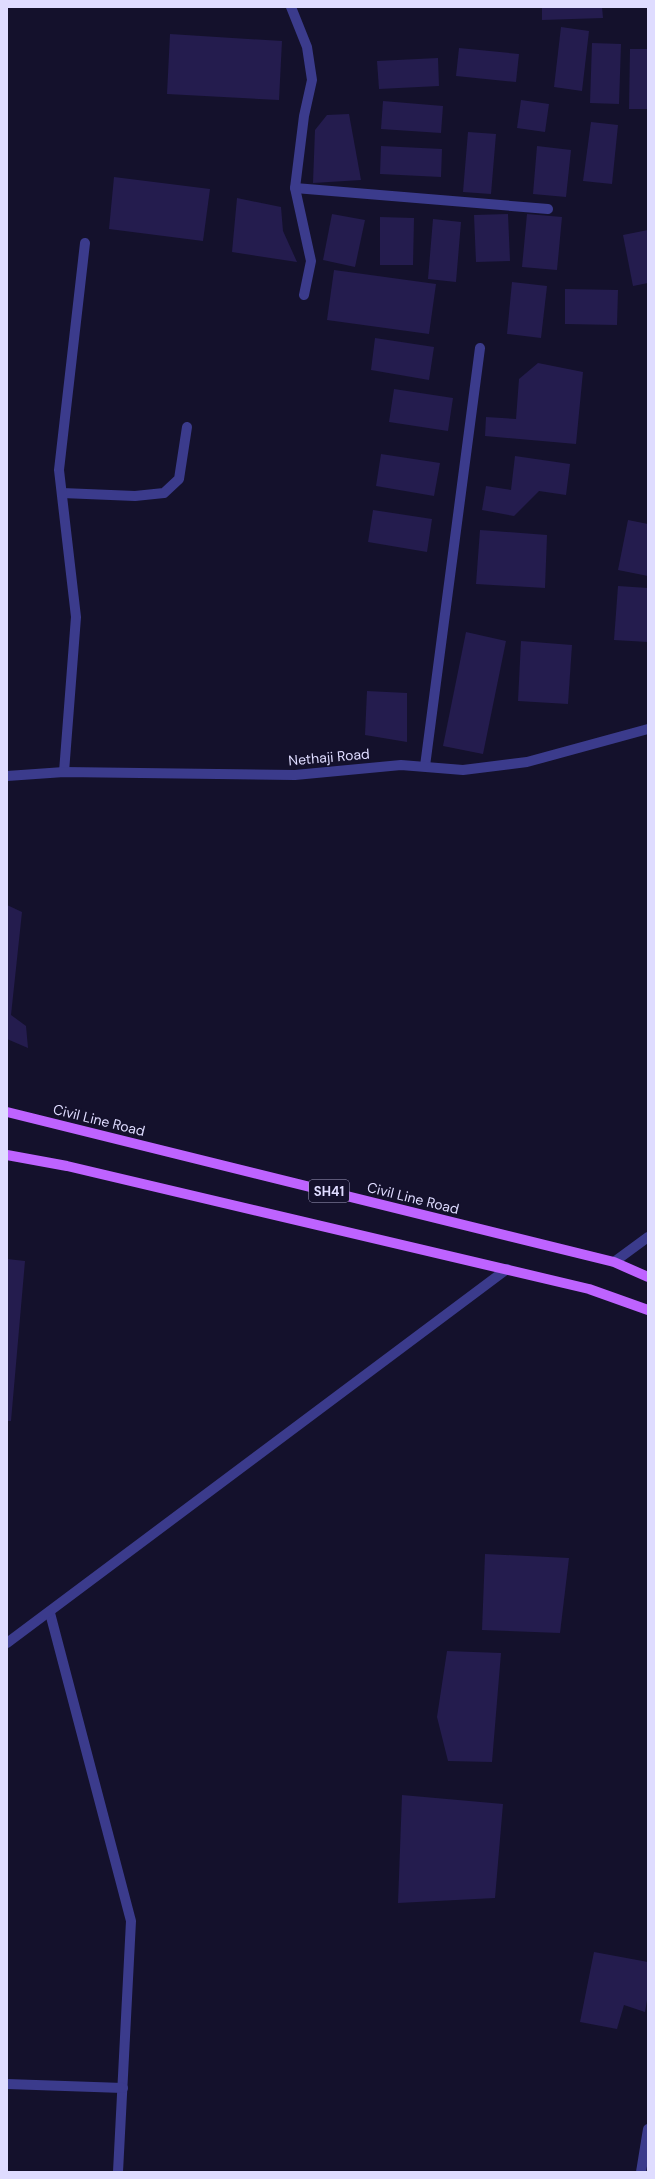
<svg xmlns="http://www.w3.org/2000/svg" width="655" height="2179" font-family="'DM Sans',sans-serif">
  <rect width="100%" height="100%" fill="#14112c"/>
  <!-- building -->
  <g fill="#241c4e">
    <path d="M542 7H602L603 18 542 20Z"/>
    <path d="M561 27 589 31 582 91 554 87Z"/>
    <path d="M170 34 282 41 279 100 167 94Z"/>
    <path d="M592 43 621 44 619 104 590 103Z"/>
    <path d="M459 48 519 54 516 82 456 76Z"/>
    <path d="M630 49H648V109H629Z"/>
    <path d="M438 58 439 86 379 89 377 61Z"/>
    <path d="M521 100 549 104 545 132 517 128Z"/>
    <path d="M383 101 443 106 441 133 381 129Z"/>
    <path d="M349 114 361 180 313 183 315 130 327 115Z"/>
    <path d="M591 122 618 125 612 184 583 181Z"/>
    <path d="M468 132 496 134 491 194 463 192Z"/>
    <path d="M381 146 442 149 441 177 380 174Z"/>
    <path d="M537 146 571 150 566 197 533 194Z"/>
    <path d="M114 177 210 189 203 241 109 229Z"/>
    <path d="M237 198 281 207 283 231 297 262 232 252Z"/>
    <path d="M332 214 365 220 355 267 323 260Z"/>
    <path d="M508 214 510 261 476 262 474 215Z"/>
    <path d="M527 214 562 217 557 270 522 267Z"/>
    <path d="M380 217 414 218 413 265H380Z"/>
    <path d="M433 219 461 222 456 282 428 279Z"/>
    <path d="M648 230V283L633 286 623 235Z"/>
    <path d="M334 270 436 284 429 334 327 320Z"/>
    <path d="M512 282 547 286 541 338 507 334Z"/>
    <path d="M565 289 618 290 617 325 565 324Z"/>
    <path d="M375 338 434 347 429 380 371 370Z"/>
    <path d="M538 363 583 372 576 444 485 436 486 417 516 419 519 379Z"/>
    <path d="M394 389 453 398 448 431 389 422Z"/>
    <path d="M381 454 440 463 434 496 376 486Z"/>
    <path d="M515 456 570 464 566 495 539 491 514 516 482 510 486 486 511 490Z"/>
    <path d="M373 510 432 519 427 552 368 542Z"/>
    <path d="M628 520 648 524V576L618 570Z"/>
    <path d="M480 530 547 535 545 588 476 584Z"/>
    <path d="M618 586 648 588V642L614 640Z"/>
    <path d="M466 632 506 641 483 754 443 746Z"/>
    <path d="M521 641 572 645 568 704 518 701Z"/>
    <path d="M367 691 407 693V742L365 735Z"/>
    <path d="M7 905 22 912 11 1015 26 1026 28 1048 7 1039Z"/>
    <path d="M7 1259 25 1261 11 1421H7Z"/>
    <path d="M485 1554 569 1558 560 1633 482 1630Z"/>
    <path d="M447 1651 501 1653 492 1762 448 1761 437 1717Z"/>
    <path d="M402 1795 503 1804 495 1898 398 1903Z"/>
    <path d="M594 1952 648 1962V1994L645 2012 624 2005 617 2029 580 2022Z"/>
  </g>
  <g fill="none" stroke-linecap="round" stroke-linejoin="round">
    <!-- service -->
    <path stroke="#3b3b8c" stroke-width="10" d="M295 188 548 209"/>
    <!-- minor -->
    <g stroke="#3b3b8c" stroke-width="10">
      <path d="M291 7 307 47 312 80 304 116 295 188 311 261 304 295"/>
      <path d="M62 493 135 496 164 493 179 479 187 427"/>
      <path d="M425 766 480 348"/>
      <path d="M64 772 76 617 59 470 85 243"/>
      <path d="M7 776 64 772 295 775 401 765 463 770 527 762 648 729"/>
      <path d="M50 1613 131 1921 118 2172"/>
      <path d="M7 2084 123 2088"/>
      <path d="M641 2172 648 2129"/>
    </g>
    <!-- tertiary -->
    <g stroke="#3b3b8c" stroke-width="10">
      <path d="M614 1262 648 1237"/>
      <path d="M7 1643 507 1269"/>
    </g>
    <!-- primary -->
    <g stroke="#be63ff" stroke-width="10">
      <path d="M7 1112 614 1262 648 1277"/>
      <path d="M7 1155 67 1166 589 1289 648 1310"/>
    </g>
  </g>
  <g text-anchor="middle" stroke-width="3.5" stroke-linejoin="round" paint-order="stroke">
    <!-- shield labels -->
    <rect fill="#14112c" stroke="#a29fc0" stroke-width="1" x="309" y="1180" width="40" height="22" rx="3"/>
    <g font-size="13" font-weight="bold" fill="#dfdcff">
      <text x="329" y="1196">SH41</text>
    </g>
    <!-- street labels -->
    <g font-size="14" fill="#dfdcff" stroke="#14112c">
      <text transform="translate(329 757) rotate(-5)" y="5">Nethaji Road</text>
      <text transform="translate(99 1120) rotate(14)" y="5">Civil Line Road</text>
      <text transform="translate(413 1198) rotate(14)" y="5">Civil Line Road</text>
    </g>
  </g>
  <!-- border -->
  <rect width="655" height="2179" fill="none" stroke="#dfdcff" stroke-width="16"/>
</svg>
